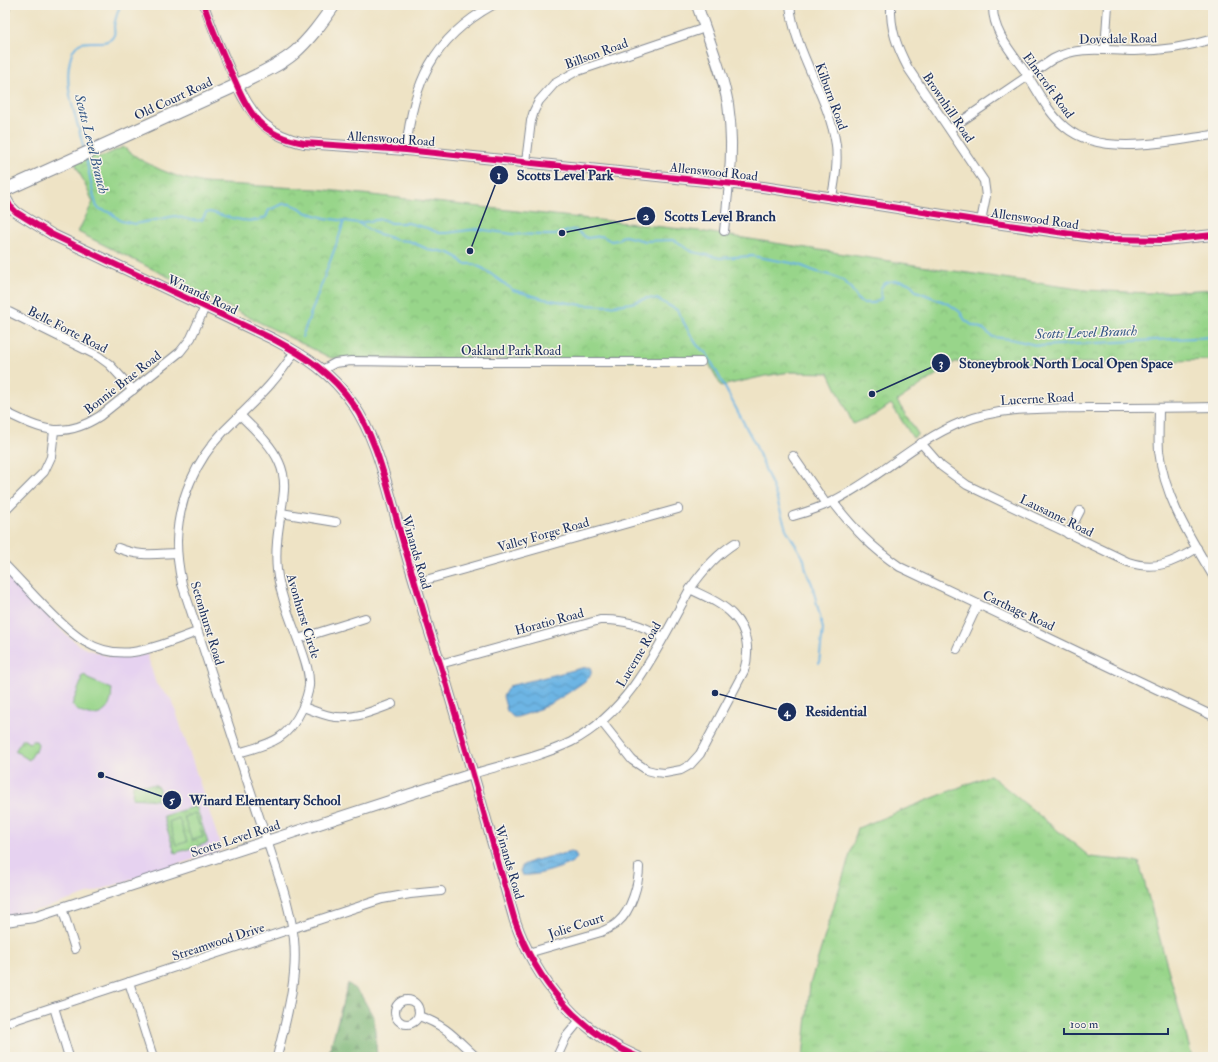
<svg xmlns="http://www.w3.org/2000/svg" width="1218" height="1062" font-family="'IM FELL Double Pica',serif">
  <defs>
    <pattern id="grass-tufts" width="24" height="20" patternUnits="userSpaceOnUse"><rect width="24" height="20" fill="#98d58a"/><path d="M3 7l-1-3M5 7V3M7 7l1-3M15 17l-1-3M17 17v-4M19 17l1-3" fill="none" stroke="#82b77a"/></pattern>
    <pattern id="forest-firs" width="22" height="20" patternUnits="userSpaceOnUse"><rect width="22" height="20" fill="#7ab676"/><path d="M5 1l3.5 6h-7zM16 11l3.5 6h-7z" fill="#639464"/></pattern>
    <pattern id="park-crowns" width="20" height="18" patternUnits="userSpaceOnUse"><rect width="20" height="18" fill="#98d58a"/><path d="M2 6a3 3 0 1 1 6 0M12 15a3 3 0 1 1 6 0" fill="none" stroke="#82b77a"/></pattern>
    <pattern id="water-waves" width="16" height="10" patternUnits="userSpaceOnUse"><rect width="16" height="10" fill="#6db5e4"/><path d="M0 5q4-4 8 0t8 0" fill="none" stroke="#5994bc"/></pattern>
  </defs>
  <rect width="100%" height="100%" fill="#f7f3e8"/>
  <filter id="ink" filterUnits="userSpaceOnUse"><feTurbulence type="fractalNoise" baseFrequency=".025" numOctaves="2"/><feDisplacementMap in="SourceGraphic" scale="8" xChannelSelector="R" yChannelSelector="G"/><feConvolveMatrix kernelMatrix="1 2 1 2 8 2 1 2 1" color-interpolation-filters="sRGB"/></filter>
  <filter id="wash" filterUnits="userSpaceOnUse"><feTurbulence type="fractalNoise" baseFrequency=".012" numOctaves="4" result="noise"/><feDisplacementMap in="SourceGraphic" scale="16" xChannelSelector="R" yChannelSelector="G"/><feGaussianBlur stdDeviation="0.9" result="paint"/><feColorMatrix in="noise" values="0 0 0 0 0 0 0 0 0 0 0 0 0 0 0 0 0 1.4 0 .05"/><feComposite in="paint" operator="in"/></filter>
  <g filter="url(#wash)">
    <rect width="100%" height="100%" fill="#eee3c5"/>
    <!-- built -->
    <path fill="#e6d2f0" d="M7 574 64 633 82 647 104 655 118 657H130L147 654 156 684 172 700 222 850 45 908 5 916V576Z"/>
    <!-- grass -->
    <path fill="url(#grass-tufts)" stroke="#5a8274" d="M990 775 1090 857 1139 862 1192 1057H803L810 984 858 828Z"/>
    <!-- forest -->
    <path fill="url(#forest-firs)" stroke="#4a726a" d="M348 983 361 995 374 1018 377 1057H328Z"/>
    <!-- park -->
    <g fill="url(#park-crowns)" stroke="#5a8274">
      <path d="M123 147 141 160 161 170 182 178 204 183 317 189 699 231 940 269 1086 290 1149 293 1213 289V360L1045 364 955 362 897 401 918 434 913 438 891 404 875 415 853 424 829 373 790 372 765 376 721 386 707 360 673 361 331 358 78 232 93 202 75 163 97 153 99 158Z"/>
      <path d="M23 739 29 743 32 741H36L38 744 37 748 29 760 15 751Z"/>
      <path d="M133 784 156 785 159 788V800L132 798Z"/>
      <path d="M196 806 208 843 175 853 163 816Z"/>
    </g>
    <!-- garden -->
    <g fill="#98d58a" stroke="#5a8274">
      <path d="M85 675 88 679 112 689C111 692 112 696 111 699 107 720 83 719 72 705L81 682V677Z"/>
      <path d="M195 813 203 837 192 840 184 817Z"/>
      <path d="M179 818 187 842 176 845 169 822Z"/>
    </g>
    <!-- water -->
    <g fill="url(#water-waves)" stroke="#4472a1">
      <path d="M590 667C591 670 592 673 590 676 587 680 581 684 578 686 559 700 539 711 517 717H513L507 711 503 696 509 686 582 668Z"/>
      <path d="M570 852 575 853 577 858C570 867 533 877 522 875L520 871 523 865 532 861Z"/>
    </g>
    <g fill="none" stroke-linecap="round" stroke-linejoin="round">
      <!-- stream -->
      <g stroke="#6db5e4" stroke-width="2">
        <path d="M84 150C78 119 63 91 70 60 71 54 74 47 79 44 89 38 108 48 114 35 115 33 114 29 114 26 115 19 118 12 120 5"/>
        <path d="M86 158 94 197 97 207 100 209 111 213 121 221 135 224 175 216C185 218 191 222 202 220L206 213 210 212C226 216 250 226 266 217L269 210 283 204H290L300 208 305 212 325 218 358 223 382 219 391 223H408L427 228 439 233H447L477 229 512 234 542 235H555L571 230H575L587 238 602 236 611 241 618 240 621 237 625 236 645 241 672 240 678 242 687 249 693 252 720 258 752 256 797 264 814 271 833 276 844 281 850 287 859 301 863 303H874L881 299C881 295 879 289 882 286 887 279 903 280 910 284 913 286 914 288 916 291L949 304 960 312 965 320 972 325 983 329 993 337 1010 339 1040 346 1213 337"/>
        <path d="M358 223 373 232 397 240 409 241 432 251H440L449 253 457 257 464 264H473L484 269 513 290 544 299 582 305 609 306 631 303 647 298 657 299 677 310 689 332 697 345 707 354 713 365 755 444 775 493 786 529 804 559 806 570 812 584 823 629 819 663"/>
        <path d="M302 337 339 237 344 221"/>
      </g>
    </g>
  </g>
  <g filter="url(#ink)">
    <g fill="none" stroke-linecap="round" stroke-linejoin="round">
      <!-- minor casing -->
      <g stroke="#848992" stroke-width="10">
        <g id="minor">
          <path d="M204 5 216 37 237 85"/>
          <path d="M790 5C795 55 829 96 836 145 838 163 835 180 832 197"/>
          <path d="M891 5C890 29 897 47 908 68L984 181 986 196 981 221"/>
          <path d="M993 5C992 30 1010 51 1024 70 1037 89 1047 112 1065 127 1101 158 1171 141 1213 135"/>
          <path d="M5 11 6 5"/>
          <path d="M1105 50 1108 5"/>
          <path d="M950 129 1053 59C1080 45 1105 51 1134 51 1161 51 1187 47 1213 39"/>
          <path d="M406 150C413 83 432 39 493 5"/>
          <path d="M526 162 531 121 534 111 539 101 554 84 575 72 705 28"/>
          <path d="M724 231 729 184"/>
          <path d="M5 310 98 356 109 364 133 390"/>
          <path d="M322 370 335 363 351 361 421 362H701"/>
          <path d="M1159 408C1159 422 1158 437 1159 451 1164 497 1190 537 1213 576"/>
          <path d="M5 412C42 430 63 440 100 416L180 352 191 338 205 307"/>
          <path d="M921 443 941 466 967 485 1128 562C1155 571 1173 563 1197 548"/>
          <path d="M793 456 826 504"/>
          <path d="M833 502C853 528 872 548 900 567L1213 716"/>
          <path d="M5 511 44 472 51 457 54 431"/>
          <path d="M281 513 336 522"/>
          <path d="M793 516C807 512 820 508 833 501 879 479 914 441 962 422 1003 406 1046 409 1088 408 1130 408 1171 408 1213 407"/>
          <path d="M1068 534 1080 511"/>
          <path d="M118 548C140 557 154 554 177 553"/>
          <path d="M5 565C18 578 30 592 43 605 69 631 92 657 133 652 155 649 177 639 197 632"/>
          <path d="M415 583 678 509"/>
          <path d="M298 639 365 618"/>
          <path d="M957 649 978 604"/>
          <path d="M440 664 600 620C624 619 642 625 663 637"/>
          <path d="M303 707C312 710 321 714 330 716 351 721 373 711 392 704"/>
          <path d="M601 721 632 760 647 770 655 772 665 773 681 770 690 765 700 754 744 671C750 652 748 630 733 615 722 603 704 596 690 589"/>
          <path d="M238 753C269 744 287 741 302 709 305 702 308 694 309 686 310 673 305 660 301 648 292 623 280 596 277 570 275 550 278 531 281 512 284 495 287 479 279 462 271 444 254 429 240 415"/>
          <path d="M472 774C505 764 540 757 571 742 631 711 659 645 690 589 703 570 716 555 735 543"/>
          <path d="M62 908 75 949"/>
          <path d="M528 953 601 932C607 929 613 927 618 922 631 911 639 884 639 867"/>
          <path d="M129 982 153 1057"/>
          <circle cx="407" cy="1012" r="12"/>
          <path d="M54 1007 69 1057"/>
          <path d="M419 1016C447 1026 455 1038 476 1057"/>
          <path d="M5 1023 382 899 410 894 441 891"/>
          <path d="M277 1057C286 1019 298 980 294 939 292 922 288 905 283 889L182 584C179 570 177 555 177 541 178 500 196 460 224 431 251 404 275 384 295 351"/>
          <path d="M557 1057 566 1037 580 1020"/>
        </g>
      </g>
      <!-- tertiary casing -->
      <g stroke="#848992" stroke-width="12">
        <g id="tertiary">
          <path d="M697 5C708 37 722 71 728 104 732 131 732 157 729 184"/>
          <path d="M237 85C253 118 267 135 304 143L406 150 763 187 981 221 1106 239 1164 240 1213 235"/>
          <path d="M5 197 10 206 16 212 53 235 273 339C305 356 332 373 353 404 374 435 383 471 393 506 402 540 412 573 422 606 430 635 441 664 449 693 472 769 493 845 515 921 536 981 579 1032 638 1057"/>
          <path d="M5 921 34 917 62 908 472 774"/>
        </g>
      </g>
      <!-- secondary casing -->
      <g stroke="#848992" stroke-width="14">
        <path id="secondary" d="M5 190 237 85C257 75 277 67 294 53 310 39 322 22 334 5"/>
      </g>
      <!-- minor -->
      <use href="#minor" stroke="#fff" stroke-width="8"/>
      <!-- tertiary -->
      <use href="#tertiary" stroke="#fff" stroke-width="10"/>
      <!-- secondary -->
      <use href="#secondary" stroke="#fff" stroke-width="12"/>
      <!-- cycleway casing -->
      <g stroke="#f7f3e8" stroke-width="8">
        <g id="cycleway">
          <path d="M204 5C211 27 221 49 230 70 238 87 245 106 258 121 270 134 287 140 304 143L406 150 763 187 981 221 1106 239 1164 240 1213 235"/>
          <path d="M5 197 10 206 16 212 53 235 273 339C305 356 332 373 353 404 374 435 383 471 393 506 402 540 412 573 422 606 430 635 441 664 449 693 472 769 493 845 515 921 536 981 579 1032 638 1057"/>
        </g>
      </g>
      <!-- cycleway -->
      <use href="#cycleway" stroke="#d6006c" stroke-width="6"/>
    </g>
  </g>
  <g text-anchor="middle" stroke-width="3" stroke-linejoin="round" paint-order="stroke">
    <!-- street labels -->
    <g font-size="13" fill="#1b2f5e" stroke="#f7f3e8">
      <text transform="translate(1118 38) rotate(-1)" y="5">Dovedale Road</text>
      <text transform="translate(596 53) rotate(-20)" y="5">Billson Road</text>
      <text transform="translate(1049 85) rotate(54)" y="5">Elmcroft Road</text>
      <text transform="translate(832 96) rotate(70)" y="5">Kilburn Road</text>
      <text transform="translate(173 98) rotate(-25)" y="5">Old Court Road</text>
      <text transform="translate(949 107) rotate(56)" y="5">Brownhill Road</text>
      <text transform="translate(391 138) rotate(4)" y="5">Allenswood Road</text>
      <text transform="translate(714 171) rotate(6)" y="5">Allenswood Road</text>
      <text transform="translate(1035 218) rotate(8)" y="5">Allenswood Road</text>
      <text transform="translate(203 294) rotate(25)" y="5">Winands Road</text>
      <text transform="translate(68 329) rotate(27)" y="5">Belle Forte Road</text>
      <text x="511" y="355">Oakland Park Road</text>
      <text transform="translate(122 382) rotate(-38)" y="5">Bonnie Brae Road</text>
      <text transform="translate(1037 398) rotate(-3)" y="5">Lucerne Road</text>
      <text transform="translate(1057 515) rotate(26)" y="5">Lausanne Road</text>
      <text transform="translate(543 534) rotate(-16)" y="5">Valley Forge Road</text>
      <text transform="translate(417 552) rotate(74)" y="5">Winands Road</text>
      <text transform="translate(1019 610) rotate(25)" y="5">Carthage Road</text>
      <text transform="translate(304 616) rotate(73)" y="5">Avonhurst Circle</text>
      <text transform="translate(549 621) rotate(-15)" y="5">Horatio Road</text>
      <text transform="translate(208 623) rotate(73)" y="5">Setonhurst Road</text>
      <text transform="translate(638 654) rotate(-59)" y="5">Lucerne Road</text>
      <text transform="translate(235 838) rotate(-18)" y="5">Scotts Level Road</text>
      <text transform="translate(510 862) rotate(74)" y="5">Winands Road</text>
      <text transform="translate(576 925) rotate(-18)" y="5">Jolie Court</text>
      <text transform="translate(218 941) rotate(-18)" y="5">Streamwood Drive</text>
    </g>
    <!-- water labels -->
    <g font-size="14" font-style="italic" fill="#345786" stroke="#f7f3e8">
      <text transform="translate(92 144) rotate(76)" y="5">Scotts Level Branch</text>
      <text transform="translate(1086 332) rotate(-2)" y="5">Scotts Level Branch</text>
    </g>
  </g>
  <!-- callouts -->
  <path fill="none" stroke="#1b2f5e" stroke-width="1.5" d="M470 251L499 175M562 233L646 216M872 394L941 363M715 693L787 712M101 775L172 800"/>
  <g fill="#1b2f5e" stroke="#f7f3e8" stroke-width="1.5">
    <circle cx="470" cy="251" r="4"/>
    <circle cx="562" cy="233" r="4"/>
    <circle cx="872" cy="394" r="4"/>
    <circle cx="715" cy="693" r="4"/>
    <circle cx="101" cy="775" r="4"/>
    <circle cx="499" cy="175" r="10"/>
    <circle cx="646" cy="216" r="10"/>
    <circle cx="941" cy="363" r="10"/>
    <circle cx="787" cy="712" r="10"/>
    <circle cx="172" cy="800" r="10"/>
  </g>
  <g font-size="12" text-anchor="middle" font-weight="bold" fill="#fff">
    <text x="499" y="179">1</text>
    <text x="646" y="220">2</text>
    <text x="941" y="367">3</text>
    <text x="787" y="716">4</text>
    <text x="172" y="804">5</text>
  </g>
  <g font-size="14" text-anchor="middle" font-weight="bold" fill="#1b2f5e" stroke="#f7f3e8" stroke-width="3" stroke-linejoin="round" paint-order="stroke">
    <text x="565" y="180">Scotts Level Park</text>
    <text x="720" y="221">Scotts Level Branch</text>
    <text x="1066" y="368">Stoneybrook North Local Open Space</text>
    <text x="836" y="716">Residential</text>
    <text x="265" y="805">Winard Elementary School</text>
  </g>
  <!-- margin -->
  <rect width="1218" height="1062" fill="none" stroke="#f7f3e8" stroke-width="20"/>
  <!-- scale -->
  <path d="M1064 1028v6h104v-6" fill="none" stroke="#1b2f5e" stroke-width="2"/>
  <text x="1070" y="1028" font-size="12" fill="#1b2f5e" stroke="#f7f3e8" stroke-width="3" paint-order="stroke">100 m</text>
</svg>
